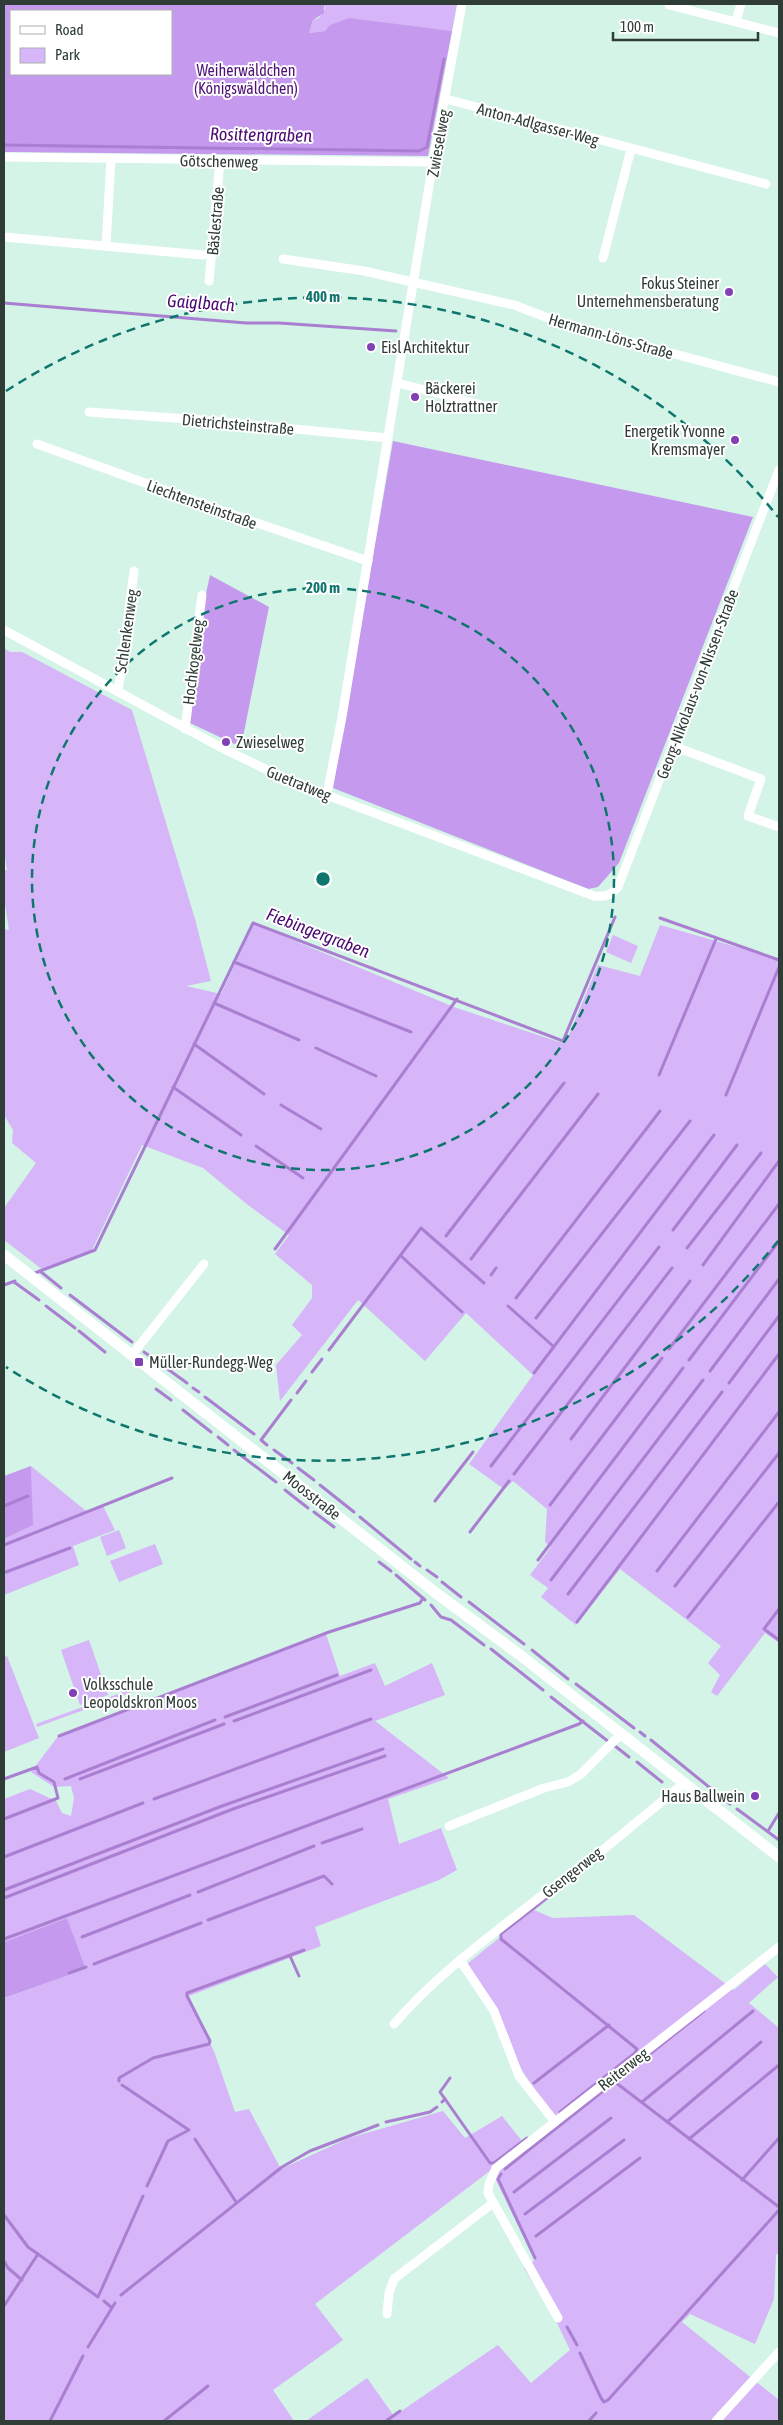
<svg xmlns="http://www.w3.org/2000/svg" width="783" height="2425" font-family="'Asap Condensed',sans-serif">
  <rect width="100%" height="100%" fill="#d3f4e6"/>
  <!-- green -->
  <g fill="#d6b5f8">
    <path d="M324 4H457L452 31 349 19 325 31 309 33 313 20 319 18 325 9Z"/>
    <path d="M4 648 10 652H22L132 710 195 919 211 981 186 986 221 994 254 924 454 1007 565 1044 598 965 640 976 660 925 779 959V1643L765 1633 717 1696 711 1692 720 1675 708 1663 721 1646 620 1569 576 1625 541 1597 548 1588 530 1575 551 1547 545 1542 547 1509 513 1481 504 1489 469 1464 533 1375 466 1313 425 1361 358 1300 280 1401 276 1365 302 1335 292 1325 312 1298V1285L275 1254 289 1235 248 1205 203 1168 142 1145 91 1252 43 1270 4 1240V1208L36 1163 12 1143 13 1130 4 1115V929L9 930 4 898V870H7L4 850Z"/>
    <path d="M613 935 638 946 631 963 606 952Z"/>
    <path d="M31 1466 86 1511 103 1506 115 1530 73 1546 79 1565 4 1595V1539L32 1525Z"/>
    <path d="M119 1530 126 1548 107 1556 100 1537Z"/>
    <path d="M155 1544 163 1564 119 1582 110 1561Z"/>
    <path d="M326 1634 340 1676 375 1663 385 1686 432 1663 445 1695 375 1721 449 1778 388 1799 399 1844 441 1828 457 1870 439 1880 315 1927 321 1946 189 1996 215 2054 235 2112 249 2109 281 2169 349 2138 443 2111 465 2138 502 2116 530 2151 559 2128 522 2070 467 1964 534 1910 553 1918 634 1915 734 1990 765 1964 778 1977 749 2003 779 2028V2252L776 2255 774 2299 755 2344 690 2314 682 2322 779 2400V2421H306L367 2378 394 2416 498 2345 531 2383 570 2350 554 2317 524 2268 535 2260 491 2170 315 2304 343 2340 273 2390 294 2421H4V1998L86 1969 67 1918 4 1942V1799L30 1789 56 1801 62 1813 71 1816 74 1798 71 1786 54 1787 31 1772 59 1735Z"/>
    <path d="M89 1640 108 1695 80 1705 61 1650Z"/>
    <path d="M7 1656 39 1738 4 1752V1657Z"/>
    <path d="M129 1690 130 1693 37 1727 36 1724Z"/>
  </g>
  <!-- forest -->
  <g fill="#c59aee" fill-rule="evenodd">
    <path d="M4 4H324V13L313 20 309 33 325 31 330 25 349 18 452 31 428 156 4 152ZM11 11H171V74H11Z"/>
    <path d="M393 441 753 517 619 863 598 887 588 889 333 788Z"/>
    <path d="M210 575 269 607 241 747 190 723 204 603Z"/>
    <path d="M31 1466 33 1525 4 1539V1476Z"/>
    <path d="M67 1918 86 1969 4 1998V1942Z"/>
  </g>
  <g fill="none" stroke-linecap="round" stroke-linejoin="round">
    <!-- stream -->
    <g stroke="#aa7fd1" stroke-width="3">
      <path d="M4 145 419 151 427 147 444 59"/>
      <path d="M4 303 246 323H279L396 331"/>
      <path d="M660 918 779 960"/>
      <path d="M234 962 411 1032"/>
      <path d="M214 1003 299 1040"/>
      <path d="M194 1044 264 1094"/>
      <path d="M316 1048 376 1076"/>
      <path d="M659 1075 716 939"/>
      <path d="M173 1087 241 1135"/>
      <path d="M726 1095 779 967"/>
      <path d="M281 1105 321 1129"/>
      <path d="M256 1146 303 1178"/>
      <path d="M673 1230 737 1145"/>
      <path d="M446 1236 564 1083"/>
      <path d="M687 1248 761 1153"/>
      <path d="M275 1249 457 999"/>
      <path d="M401 1256 462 1312"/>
      <path d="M471 1259 598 1094"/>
      <path d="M703 1265 779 1161"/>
      <path d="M40 1271 61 1288"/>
      <path d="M35 1273 95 1250 253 923 563 1041 615 917"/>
      <path d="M491 1275 496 1268"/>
      <path d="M14 1282 39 1300"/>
      <path d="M4 1285 15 1281"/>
      <path d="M70 1295 132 1342"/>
      <path d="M516 1298 660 1111"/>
      <path d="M46 1306 75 1328"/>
      <path d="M508 1306 553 1346"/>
      <path d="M536 1318 690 1121"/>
      <path d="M79 1331 105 1352"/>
      <path d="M669 1349 779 1204"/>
      <path d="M329 1350 421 1228 484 1283"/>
      <path d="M144 1352 187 1383"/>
      <path d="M689 1360 779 1241"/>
      <path d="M710 1371 779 1279"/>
      <path d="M312 1372 322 1359"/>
      <path d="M534 1373 714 1135"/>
      <path d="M729 1383 779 1316"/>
      <path d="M193 1388 199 1392"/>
      <path d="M156 1389 171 1400"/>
      <path d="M297 1393 306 1381"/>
      <path d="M205 1397 254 1434"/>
      <path d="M183 1410 211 1432"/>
      <path d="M218 1437 228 1445"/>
      <path d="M571 1439 690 1281"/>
      <path d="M267 1445 261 1440 291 1400"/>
      <path d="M234 1450 276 1482"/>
      <path d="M274 1450 292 1463"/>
      <path d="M491 1466 659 1247"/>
      <path d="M298 1468 314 1480"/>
      <path d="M514 1474 672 1268"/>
      <path d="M320 1485 354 1512"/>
      <path d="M285 1490 308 1508"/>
      <path d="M435 1501 473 1452"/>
      <path d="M550 1505 662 1358"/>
      <path d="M4 1506 28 1496"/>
      <path d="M314 1512 334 1527"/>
      <path d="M360 1517 411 1559"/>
      <path d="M470 1532 509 1481"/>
      <path d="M4 1545 172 1478"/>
      <path d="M538 1560 683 1368"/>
      <path d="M379 1562 391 1571"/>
      <path d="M415 1562 420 1566"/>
      <path d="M427 1570 437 1577"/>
      <path d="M657 1571 779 1412"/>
      <path d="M6 1572 70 1548"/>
      <path d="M396 1575 425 1600"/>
      <path d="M551 1580 703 1380"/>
      <path d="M442 1582 461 1597"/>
      <path d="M675 1586 779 1453"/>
      <path d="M568 1594 722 1392"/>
      <path d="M469 1602 524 1644"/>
      <path d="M431 1605 441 1617 451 1620 484 1645"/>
      <path d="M779 1609 764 1629 779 1640"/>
      <path d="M688 1617 779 1502"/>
      <path d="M577 1622 779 1354"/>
      <path d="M491 1649 543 1690"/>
      <path d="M532 1650 568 1679"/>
      <path d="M576 1684 634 1728"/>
      <path d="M551 1697 609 1742"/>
      <path d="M225 1717 337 1675"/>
      <path d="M234 1721 371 1670"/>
      <path d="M640 1732 645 1736"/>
      <path d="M59 1736 329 1632 420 1603 423 1598"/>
      <path d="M651 1740 730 1804"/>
      <path d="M615 1746 629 1757"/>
      <path d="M637 1762 662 1782"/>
      <path d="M4 1779 37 1767 39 1773 54 1782 58 1798 4 1819"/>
      <path d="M65 1779 215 1720"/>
      <path d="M80 1779 224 1724"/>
      <path d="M154 1799 371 1719"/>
      <path d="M737 1809 779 1840"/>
      <path d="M768 1831 779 1813"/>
      <path d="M322 1843 362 1829"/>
      <path d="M4 1857 143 1803"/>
      <path d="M4 1890 222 1806 383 1749"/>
      <path d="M198 1892 314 1846"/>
      <path d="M552 1894 501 1934V1939L637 2049 635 2053 560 2112"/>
      <path d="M4 1898 233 1809 385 1756"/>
      <path d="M208 1920 324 1876 332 1884"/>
      <path d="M82 1937 190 1895"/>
      <path d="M4 1939C195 1866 388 1797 579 1724L583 1721"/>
      <path d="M290 1956 299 1976"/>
      <path d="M94 1964 201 1923"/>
      <path d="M69 1973 86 1967"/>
      <path d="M119 2081V2078L153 2058 209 2044 210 2041 187 1996V1993L304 1950"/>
      <path d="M615 2082 779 2207"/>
      <path d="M534 2083 609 2025"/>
      <path d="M612 2084 704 2011"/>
      <path d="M122 2085 189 2130 168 2141 147 2186"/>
      <path d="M445 2099 440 2092 450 2078"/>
      <path d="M442 2102 445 2099 490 2163H494L527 2138"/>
      <path d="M642 2102 753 2011"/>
      <path d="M386 2122 430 2112 437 2107"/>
      <path d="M667 2122 761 2042"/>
      <path d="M195 2139 236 2202"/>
      <path d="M689 2139 779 2065"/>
      <path d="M505 2169 607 2088"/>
      <path d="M501 2174 498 2179 535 2258"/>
      <path d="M742 2180 779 2138"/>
      <path d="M514 2192 611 2118"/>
      <path d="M525 2214 624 2140"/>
      <path d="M4 2215 28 2247 98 2297 143 2196"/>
      <path d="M536 2236 640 2158"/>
      <path d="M4 2261 8 2268 22 2280"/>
      <path d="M121 2295 282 2167 310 2151 378 2125"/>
      <path d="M104 2301 111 2307"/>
      <path d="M4 2306 38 2254"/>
      <path d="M567 2327 577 2345"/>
      <path d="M88 2347 115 2303"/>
      <path d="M580 2353 601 2398 604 2402 608 2400 779 2210"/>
      <path d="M50 2421 83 2356"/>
      <path d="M164 2421 208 2386"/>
      <path d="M386 2421 400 2411"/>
      <path d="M589 2421 596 2413"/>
    </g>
    <!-- minor -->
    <g stroke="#fff" stroke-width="9">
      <path d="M670 4 669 5 779 33"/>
      <path d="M736 21 741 4"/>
      <path d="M446 99 766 184"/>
      <path d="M4 157 433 162"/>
      <path d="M4 237 203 255"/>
      <path d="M106 245 111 159"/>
      <path d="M603 258 631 149"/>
      <path d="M283 259 364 271 514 305 567 325 779 382"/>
      <path d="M209 281 220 161"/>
      <path d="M398 383 493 408"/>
      <path d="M89 412 202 420 388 438"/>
      <path d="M37 444 245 519 368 561"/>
      <path d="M4 630 224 749 292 782 594 896C606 897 610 896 618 887L779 470"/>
      <path d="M118 692 134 571"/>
      <path d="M185 729 202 595"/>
      <path d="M673 746 761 779 748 816 779 827"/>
      <path d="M327 794 342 717 433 162 462 4"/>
      <path d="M131 1356 204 1264"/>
      <path d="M449 1826 544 1788 568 1782 581 1774 620 1735"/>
      <path d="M460 1960 494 2011 519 2076 555 2122"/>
      <path d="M394 2024C437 1974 493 1934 545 1893L558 1887 683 1784"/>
      <path d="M387 2314 389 2293 394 2279 493 2203"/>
      <path d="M558 2318 488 2193 489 2184 496 2168 779 1947"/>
      <path d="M716 2421 779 2352"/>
    </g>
    <!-- tertiary -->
    <path stroke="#fff" stroke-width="11" d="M4 1255 436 1593 520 1655 779 1857"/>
  </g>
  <!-- distance rings -->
  <g fill="none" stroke="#0f766e" stroke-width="2.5" stroke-dasharray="9 6">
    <circle cx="323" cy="879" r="291"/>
    <path d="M778 1241A582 582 0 0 1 6 1367M6 391A582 582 0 0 1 778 517"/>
  </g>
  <!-- markers -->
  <g fill="#8240b5" stroke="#fff" stroke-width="2">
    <circle cx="729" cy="292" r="5"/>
    <circle cx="371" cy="347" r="5"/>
    <circle cx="415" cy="397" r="5"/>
    <circle cx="735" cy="440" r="5"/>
    <circle cx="226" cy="742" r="5"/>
    <rect x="134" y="1357" width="10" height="10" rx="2.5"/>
    <circle cx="73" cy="1693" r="5"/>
    <circle cx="755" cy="1796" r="5"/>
  </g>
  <g text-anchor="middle" stroke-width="4" stroke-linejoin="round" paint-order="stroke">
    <!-- park labels -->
    <g font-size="16" fill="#4f1276" stroke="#fff">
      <text x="246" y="76">Weiherwäldchen<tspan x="246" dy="18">(Königswäldchen)</tspan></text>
    </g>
    <!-- street labels -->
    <g font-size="16" fill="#303d37" stroke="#fff">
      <text transform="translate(538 124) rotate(15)" y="6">Anton-Adlgasser-Weg</text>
      <text transform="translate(438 143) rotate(-80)" y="6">Zwieselweg</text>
      <text transform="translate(219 161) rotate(1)" y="6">Götschenweg</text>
      <text transform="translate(215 221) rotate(-85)" y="6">Bäslestraße</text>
      <text transform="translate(611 336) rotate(16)" y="6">Hermann-Löns-Straße</text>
      <text transform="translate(238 424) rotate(5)" y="6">Dietrichsteinstraße</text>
      <text transform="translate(202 504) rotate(20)" y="6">Liechtensteinstraße</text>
      <text transform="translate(126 631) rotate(-82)" y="6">Schlenkenweg</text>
      <text transform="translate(193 662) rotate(-83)" y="6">Hochkogelweg</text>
      <text transform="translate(697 684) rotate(-69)" y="6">Georg-Nikolaus-von-Nissen-Straße</text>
      <text transform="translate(299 783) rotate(22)" y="6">Guetratweg</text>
      <text transform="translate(312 1495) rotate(38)" y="6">Moosstraße</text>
      <text transform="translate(572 1872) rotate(-38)" y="6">Gsengerweg</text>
      <text transform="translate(623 2069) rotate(-38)" y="6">Reiterweg</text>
    </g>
    <!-- poi labels -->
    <g font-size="16" fill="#303d37" stroke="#fff" text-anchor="start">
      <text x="719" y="289" text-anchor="end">Fokus Steiner<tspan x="719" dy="18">Unternehmensberatung</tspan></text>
      <text x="381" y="353">Eisl Architektur</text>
      <text x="425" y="394">Bäckerei<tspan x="425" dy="18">Holztrattner</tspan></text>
      <text x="725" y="437" text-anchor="end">Energetik Yvonne<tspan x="725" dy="18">Kremsmayer</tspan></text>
      <text x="236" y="748">Zwieselweg</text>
      <text x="149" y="1368">Müller-Rundegg-Weg</text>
      <text x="83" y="1690">Volksschule<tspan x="83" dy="18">Leopoldskron Moos</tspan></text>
      <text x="745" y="1802" text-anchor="end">Haus Ballwein</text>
    </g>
    <!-- water labels -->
    <g font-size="18" font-style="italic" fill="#4a0a71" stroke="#fff">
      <text transform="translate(261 135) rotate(1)" y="6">Rosittengraben</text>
      <text transform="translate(201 303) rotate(4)" y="6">Gaiglbach</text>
      <text transform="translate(318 933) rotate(21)" y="6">Fiebingergraben</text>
    </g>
  </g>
  <circle cx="323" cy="879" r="8" fill="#0f766e" stroke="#fff" stroke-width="2.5"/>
  <g font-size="15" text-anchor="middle" font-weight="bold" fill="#0f766e" stroke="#fff" stroke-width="4" stroke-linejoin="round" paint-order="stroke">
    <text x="323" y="302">400 m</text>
    <text x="323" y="593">200 m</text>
  </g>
  <!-- border -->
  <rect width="783" height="2425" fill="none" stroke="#303d37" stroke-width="10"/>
  <!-- legend -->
  <rect x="10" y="10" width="162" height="65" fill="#ffffff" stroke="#acb1af"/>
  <rect x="20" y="26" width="25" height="8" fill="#ffffff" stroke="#acb1af"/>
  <text x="55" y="35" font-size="15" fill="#303d37">Road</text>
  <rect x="20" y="48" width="25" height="15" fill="#d6b5f8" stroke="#acb1af"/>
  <text x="55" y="60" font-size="15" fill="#303d37">Park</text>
  <!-- scale -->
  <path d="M613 32v8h145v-8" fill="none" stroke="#303d37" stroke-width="2.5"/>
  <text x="620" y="32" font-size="15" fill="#303d37" stroke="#ffffff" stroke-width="4" paint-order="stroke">100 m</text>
</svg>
